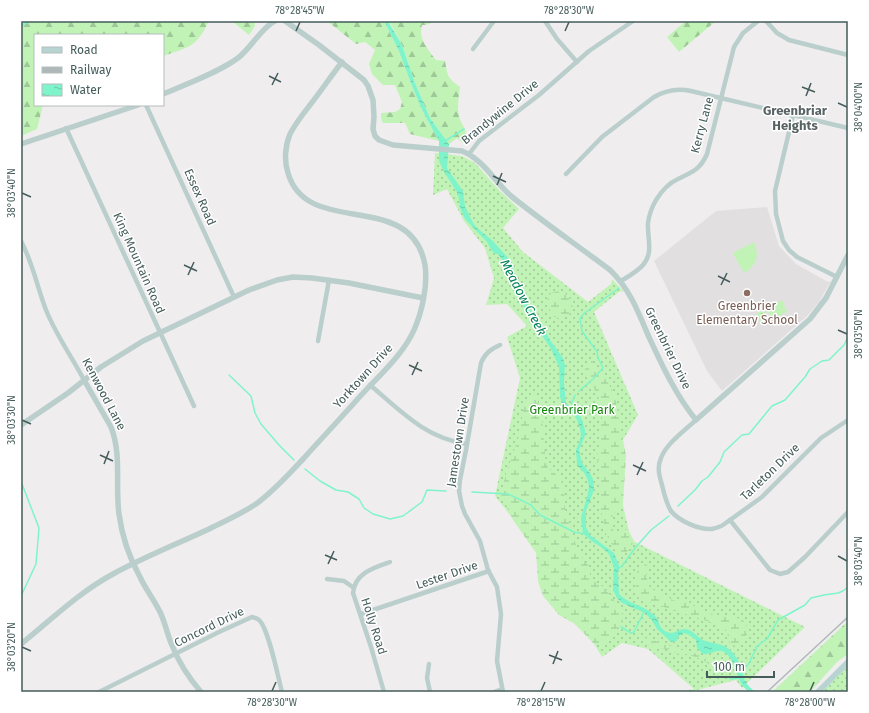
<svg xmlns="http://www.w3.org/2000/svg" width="869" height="713" font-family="'Fira Sans',sans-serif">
  <defs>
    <pattern id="grass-dots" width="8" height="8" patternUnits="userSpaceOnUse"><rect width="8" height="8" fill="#c1f3b6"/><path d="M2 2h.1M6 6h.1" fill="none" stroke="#9ec897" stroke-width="1.8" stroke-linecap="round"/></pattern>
    <pattern id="forest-firs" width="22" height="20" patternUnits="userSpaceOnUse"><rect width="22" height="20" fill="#c1f3b6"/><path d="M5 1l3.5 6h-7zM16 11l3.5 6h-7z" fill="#9ec897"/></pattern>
    <pattern id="wetland-marsh" width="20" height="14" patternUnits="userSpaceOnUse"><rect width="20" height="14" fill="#c1f3b6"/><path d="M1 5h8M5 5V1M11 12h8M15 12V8" fill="none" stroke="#9ec897"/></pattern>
    <pattern id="water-ripples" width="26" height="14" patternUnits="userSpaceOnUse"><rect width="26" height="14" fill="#7ff4ca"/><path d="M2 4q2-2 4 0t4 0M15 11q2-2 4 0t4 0" fill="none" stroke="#6ac9a7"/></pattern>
  </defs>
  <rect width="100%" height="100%" fill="#f0edef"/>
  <!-- education -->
  <path fill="#e1dfe0" d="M767 207 779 246 796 264 828 282 831 281 819 302 808 315 722 391 707 371 654 261 716 211Z"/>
  <!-- grass -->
  <g fill="url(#grass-dots)">
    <path d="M435 153 462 156 475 163 500 191 519 209 503 228 523 252 588 302 611 284 612 279 624 292 620 291 594 312 638 415 612 458 631 540 805 627 742 688 736 680 689 692H680L694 689 648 649 622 643 602 657 557 583 518 525 495 496 520 378 507 337 527 326 507 304 486 305 494 278 485 248 464 221 447 189 433 195Z"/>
    <path d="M764 310 769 321 762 325 756 314Z"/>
    <path d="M848 666V692H822Z"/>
  </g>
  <!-- forest -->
  <g fill="url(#forest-firs)">
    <path d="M21 21H209C196 48 189 47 163 56V35H35V105H43L37 129 21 136Z"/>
    <path d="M232 21H254L255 26 249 35Z"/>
    <path d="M327 21H384L398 49 414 91 424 114 439 141 410 134 405 123H383L381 118V113L395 112 400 109 402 102 395 85H383L372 74 369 64 375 50 365 42 356 44Z"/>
    <path d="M389 21H436L426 25H422C418 39 428 49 436 60L445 61C448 77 447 77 460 87 459 96 457 106 459 116 462 127 467 127 466 141L463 143 457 138 449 144 430 118 415 83 402 45Z"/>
    <path d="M686 21H716L679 52 667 37Z"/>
    <path d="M848 621V654L837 662 810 692H772Z"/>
  </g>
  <!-- wetland -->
  <g fill="url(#wetland-marsh)">
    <path d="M560 291C569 294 573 302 573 311 558 323 552 320 547 302 549 293 551 292 560 291Z"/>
    <path d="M591 359C600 371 609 382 615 396L626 456 623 504 619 511 613 513 611 522 614 533 628 529 634 541 629 550 620 557 618 556 606 534 601 511V481L597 457 602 418 599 399 592 384 583 373Z"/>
    <path d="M532 395H536L542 418 546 466 559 477 564 487 565 510 571 527 573 538 581 556 589 566 591 580C606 587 604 587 614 600 623 614 628 618 616 633 610 640 605 643 595 645L575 624 559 615 543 596 538 581 536 553 513 520 501 494 506 474 520 433 524 404Z"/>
    <path d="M646 564 649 568 646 575 650 588 677 602 685 599 692 605 714 615H728L743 620 749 630 743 640 735 646 730 643 726 630 713 623 639 599 636 588 637 571Z"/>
    <path d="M645 638 709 658 716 666 713 667 703 660 687 654 681 655 667 649 653 647 645 641Z"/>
  </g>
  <!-- garden -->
  <g fill="#c1f3b6">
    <path d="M754 242C759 257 758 264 744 273L733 254 736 251Z"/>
    <path d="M782 300 787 312 772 319 766 308Z"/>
  </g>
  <!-- water -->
  <path fill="url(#water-ripples)" d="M384 21H388L402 45 415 83 430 118 449 144 447 168 463 191 465 206 472 221 476 227 493 241 511 261 517 285 523 294 531 311 543 327 550 340 563 358 565 365 564 383 566 403 581 417 585 430V436L579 450 582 463 590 473 593 479 594 490 586 511V527L590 535 614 553 620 568 618 572 619 594C628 604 643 605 653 614 660 619 658 629 667 632 674 635 678 629 685 629 693 630 696 636 703 640 711 644 721 642 729 649 734 653 740 662 742 669 743 673 743 677 745 681 747 685 751 688 755 692H749C747 690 744 688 742 685 737 676 733 653 721 651 715 650 710 655 703 654L697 648 696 640 689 635 684 633 678 637 677 641 671 642 657 629 651 619 645 613 622 603 617 598 613 590 614 566C611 562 611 556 607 552 600 545 589 541 583 533L581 518 588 493 589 486 588 481 585 474 577 465 576 450 581 437 580 428 577 420 572 412 563 407 560 397 559 367 551 349 541 334 538 332 530 314 520 302 508 268 498 254H495L492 251 487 242 465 219 460 208 458 194 443 170 439 161V141L424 114 414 91 398 49Z"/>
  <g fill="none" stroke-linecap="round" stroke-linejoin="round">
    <!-- stream -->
    <g stroke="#7ff4ca" stroke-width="1.5">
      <path d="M21 26 30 21"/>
      <path d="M445 141 464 129"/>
      <path d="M229 375 251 396 255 413 261 424 279 445 294 460"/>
      <path d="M579 391 593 379 603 368 598 358 597 352 582 331 580 318 586 312 619 288"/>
      <path d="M571 410 572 402 575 395"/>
      <path d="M305 469 320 481 336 490 348 492 359 499 364 508 373 514 390 519 403 516 422 502 427 490 446 491"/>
      <path d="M472 492 508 494 531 505 540 515 574 532 585 534"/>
      <path d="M678 506 695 490 702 481 708 477 720 462 724 452 742 435 749 434 772 406 785 400 805 377 810 369 822 361 829 360 844 345 848 337"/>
      <path d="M619 568 622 566 635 548 651 530 669 516"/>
      <path d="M21 596 36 564 39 528 22 484"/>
      <path d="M621 627 631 633 634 632 644 612"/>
      <path d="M741 671C752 665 749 658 756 650V647L767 639 778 620 805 605 811 598 824 595 838 593 843 591 848 587"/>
      <path d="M730 679 740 678"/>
    </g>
    <!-- minor -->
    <g stroke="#bacecc" stroke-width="4.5">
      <path d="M545 21 557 39 577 62"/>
      <path d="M766 21 777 33 789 40 848 55"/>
      <path d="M473 49 494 21"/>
      <path d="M146 105 234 297"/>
      <path d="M793 115 775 191 776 214 783 241 789 250 797 257 837 277"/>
      <path d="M66 128 194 406"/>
      <path d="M469 154 479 141 539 95 589 51 633 21"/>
      <path d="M566 174 602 137 654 97C666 90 678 88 691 91L848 128"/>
      <path d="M21 241C33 263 37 287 46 310 56 335 72 357 84 380"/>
      <path d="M621 281C629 276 638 271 643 265 654 252 647 238 648 223 649 215 652 207 656 200 661 192 669 183 678 179 692 172 700 170 707 154L734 47 743 33 758 21"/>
      <path d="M318 341 329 280"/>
      <path d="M500 345C491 349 485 353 481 363L466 450 460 480 459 491 462 506 465 514 480 541 488 570 497 587 501 614 497 661 503 692"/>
      <path d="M370 385C401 411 425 438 467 444"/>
      <path d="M696 420C685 430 666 444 661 458 657 467 659 475 662 485 664 493 666 503 671 511 679 521 699 530 712 529 716 528 720 527 723 525L762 497 821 438 848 420"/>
      <path d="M730 520 770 570 780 574 788 572 805 557 848 512"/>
      <path d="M327 579 344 581 354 588"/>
      <path d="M361 614 489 571"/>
      <path d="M429 664 427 678 430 692"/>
      <path d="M99 692 219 632 252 617C255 618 258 618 260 621 269 631 278 677 282 692"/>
      <path d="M384 692 371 647 353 593C355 573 373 568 390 562"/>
      <path d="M494 692 502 689"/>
    </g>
    <!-- tertiary -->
    <g stroke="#bacecc" stroke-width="5.5">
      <path d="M285 21 319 45 364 80 368 86 373 100 374 117 373 129 375 136 379 140 393 145 462 151C484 160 494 181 511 196 543 222 577 245 610 270 629 288 638 311 648 335 662 365 675 394 696 420L810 319 826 298 848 255"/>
      <path d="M163 94C185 85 219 72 238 58 251 48 262 27 275 21"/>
      <path d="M21 144 138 105"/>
      <path d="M84 380 111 427C122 455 115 485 119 514 122 537 129 557 140 577 146 590 155 601 161 614 165 623 167 633 171 643 178 661 188 677 201 692"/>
      <path d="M21 425 68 393 101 367 143 341 249 290 277 280 293 277 312 278 349 283 423 298"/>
      <path d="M21 644C51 620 78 593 113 574 144 557 177 544 209 529 225 521 241 514 256 504 274 491 289 474 304 458 321 439 338 421 355 402 374 380 402 357 414 330 422 312 428 285 425 265 411 188 307 239 288 173 284 161 285 146 290 134 295 124 303 114 310 105 321 91 331 76 342 62"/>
    </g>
    <!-- secondary -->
    <path stroke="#b8d4d2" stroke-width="6" d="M818 692 848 662"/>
    <!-- rail -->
    <path stroke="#afb8b8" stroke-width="1.5" d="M767 692 848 617"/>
  </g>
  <!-- ticks -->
  <path fill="none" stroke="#445c5a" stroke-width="1.5" d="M296 31 300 22M565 31 569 22M269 76 281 82M272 85 278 73M802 87 815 92M806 96 811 83M838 103 847 107M493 176 506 182M497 185 502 173M22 193 31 197M184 265 197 271M188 275 194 262M718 276 730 282M721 285 727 273M838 330 847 334M409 365 422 371M412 375 418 362M22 420 31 424M100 455 113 461M104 464 109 451M633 465 646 471M637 475 643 462M325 555 337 560M838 556 847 561M328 564 334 551M22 647 31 651M549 655 562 660M553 664 558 651M272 691 276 682M541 691 545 682M810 691 814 682"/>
  <!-- markers -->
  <circle fill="#8d6e63" stroke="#fff" stroke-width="1.5" cx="747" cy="293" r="4"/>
  <g text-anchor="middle" stroke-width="3" stroke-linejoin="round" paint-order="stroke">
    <!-- street labels -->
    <g font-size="12" fill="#445c5a" stroke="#fff">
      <text transform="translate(500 112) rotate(-39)" y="4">Brandywine Drive</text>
      <text transform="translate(702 125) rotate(-75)" y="4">Kerry Lane</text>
      <text transform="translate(200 197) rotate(66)" y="4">Essex Road</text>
      <text transform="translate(139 263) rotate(66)" y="4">King Mountain Road</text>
      <text transform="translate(668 348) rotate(64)" y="4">Greenbrier Drive</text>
      <text transform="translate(363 376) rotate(-48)" y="4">Yorktown Drive</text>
      <text transform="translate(104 394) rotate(62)" y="4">Kenwood Lane</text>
      <text transform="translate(458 442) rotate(-81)" y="4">Jamestown Drive</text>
      <text transform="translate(770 472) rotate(-44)" y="4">Tarleton Drive</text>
      <text transform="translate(447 575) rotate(-19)" y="4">Lester Drive</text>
      <text transform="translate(374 626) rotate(72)" y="4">Holly Road</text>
      <text transform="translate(209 627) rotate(-26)" y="4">Concord Drive</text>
    </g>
    <!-- education labels -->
    <g font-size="12" fill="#785e54" stroke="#fff">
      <text x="747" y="310">Greenbrier<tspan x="747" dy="14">Elementary School</tspan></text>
    </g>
    <!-- park labels -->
    <g font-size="12" fill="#15850d" stroke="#fff">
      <text x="572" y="414">Greenbrier Park</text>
    </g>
    <!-- neighbourhood labels -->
    <g font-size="13" font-weight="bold" fill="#596363" stroke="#fff">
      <text x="795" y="115">Greenbriar<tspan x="795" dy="15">Heights</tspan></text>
    </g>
    <!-- water labels -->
    <g font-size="13" font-style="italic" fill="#058256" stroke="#fff">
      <text transform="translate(524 297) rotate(62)" y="5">Meadow Creek</text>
    </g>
  </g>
  <!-- border -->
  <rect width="869" height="713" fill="none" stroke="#ffffff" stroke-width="44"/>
  <!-- legend -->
  <rect x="34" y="34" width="130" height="72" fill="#ffffff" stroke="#b4bebd"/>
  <rect x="42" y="47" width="20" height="6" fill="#b8d4d2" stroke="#b4bebd"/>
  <text x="70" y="54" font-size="12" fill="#445c5a">Road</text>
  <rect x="42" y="67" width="20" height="6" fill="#afb8b8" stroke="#b4bebd"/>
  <text x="70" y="74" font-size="12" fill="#445c5a">Railway</text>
  <rect x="42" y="84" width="20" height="12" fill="url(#water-ripples)" stroke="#b4bebd"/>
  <text x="70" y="94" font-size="12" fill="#445c5a">Water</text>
  <!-- scale -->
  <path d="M707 671v6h67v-6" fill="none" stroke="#445c5a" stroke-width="2"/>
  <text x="713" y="671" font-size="12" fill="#445c5a" stroke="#ffffff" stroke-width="3" paint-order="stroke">100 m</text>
  <rect x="22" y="22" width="825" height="669" fill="none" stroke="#445c5a" stroke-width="1.5"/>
  <g font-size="10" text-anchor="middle" fill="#445c5a">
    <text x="300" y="14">78°28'45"W</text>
    <text x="569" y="14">78°28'30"W</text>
    <text transform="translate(858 107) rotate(-90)" y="4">38°04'00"N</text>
    <text transform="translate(11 193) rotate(-90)" y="4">38°03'40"N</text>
    <text transform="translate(858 334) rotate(-90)" y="4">38°03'50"N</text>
    <text transform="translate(11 420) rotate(-90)" y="4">38°03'30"N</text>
    <text transform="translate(858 561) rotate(-90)" y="4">38°03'40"N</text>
    <text transform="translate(11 647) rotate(-90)" y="4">38°03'20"N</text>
    <text x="272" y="706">78°28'30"W</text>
    <text x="541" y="706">78°28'15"W</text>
    <text x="810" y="706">78°28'00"W</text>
  </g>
</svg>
